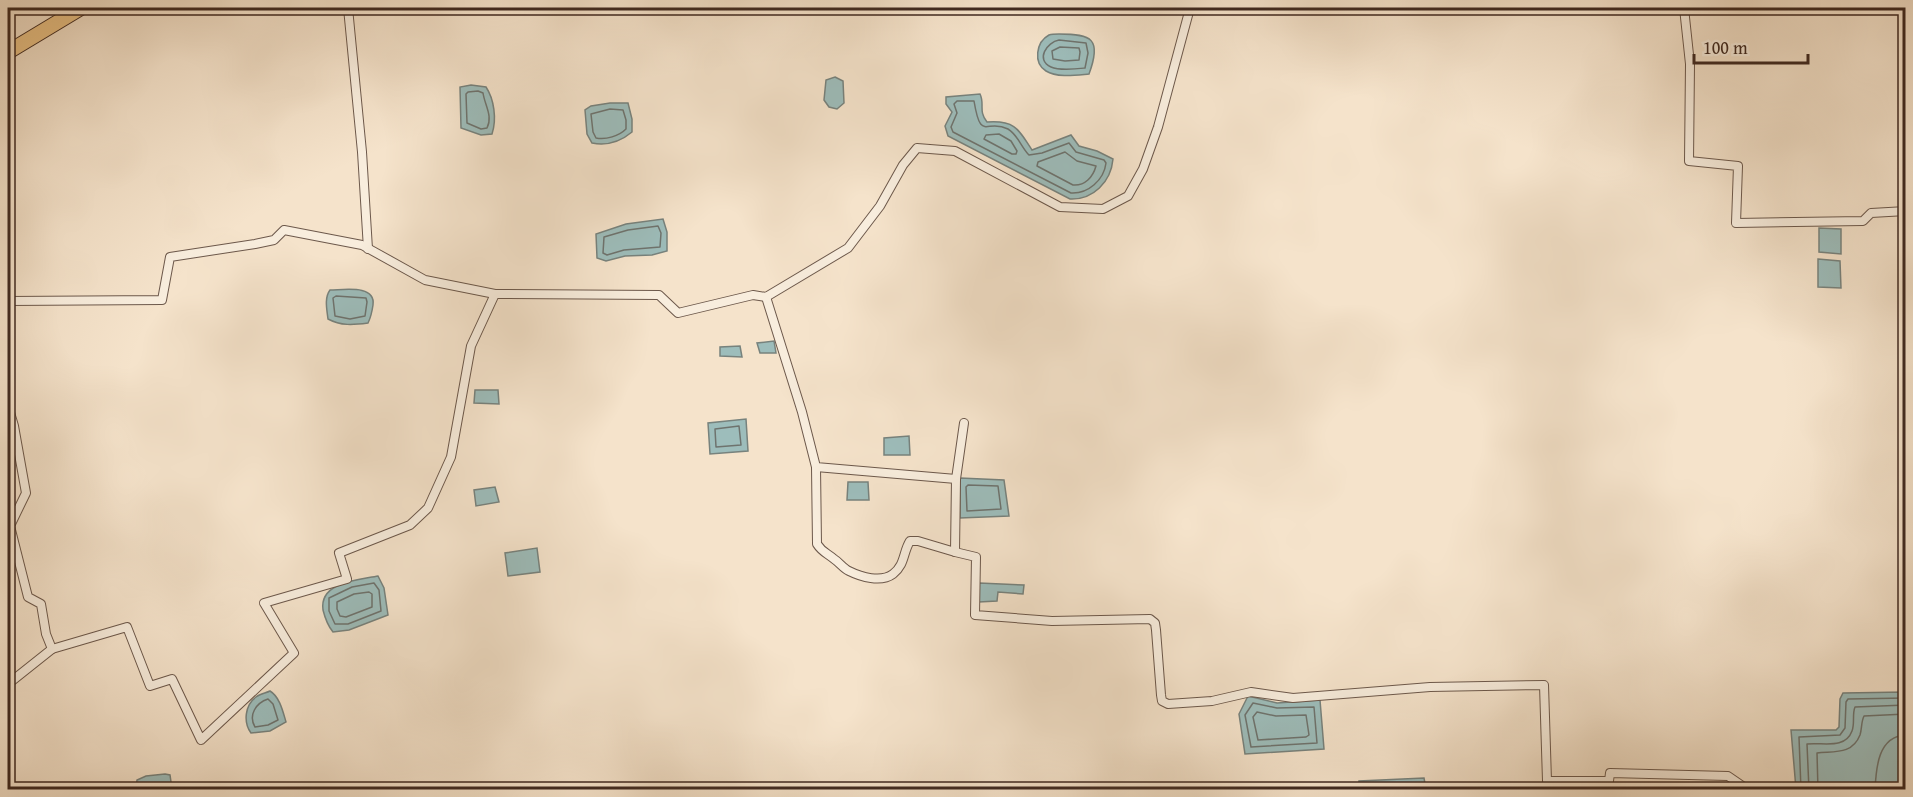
<svg xmlns="http://www.w3.org/2000/svg" width="1913" height="797" font-family="'Gentium Book Plus',serif">
  <rect width="100%" height="100%" fill="#f5e3cb"/>
  <filter id="stains"><feTurbulence type="fractalNoise" baseFrequency=".00333" numOctaves="4"/><feColorMatrix values="0 0 0 0 .2 0 0 0 0 .09 0 0 0 0 .02 0 0 0 .5 -.17"/></filter>
  <radialGradient id="worn" r=".72"><stop offset=".6" stop-color="#630" stop-opacity="0"/><stop offset="1" stop-color="#630" stop-opacity=".3"/></radialGradient>
  <!-- water -->
  <g fill="#9dbdbb" stroke="#77827d" stroke-width="1.5">
    <path d="M1059 34C1092 34 1102 39 1089 74 1077 75 1057 78 1046 71 1033 63 1036 42 1049 35 1052 34 1056 34 1059 34Z"/>
    <path d="M835 77 843 81 844 103 837 109 829 107 824 100 826 80Z"/>
    <path d="M471 85 486 87C494 99 497 119 492 134L481 135 461 128 460 87Z"/>
    <path d="M980 94C985 104 978 111 987 122 1014 120 1018 128 1032 150L1071 135 1079 146 1097 151 1113 159C1111 182 1093 200 1070 199L948 136 945 126 952 112 946 104V97Z"/>
    <path d="M610 103H628L632 119V132C620 142 607 146 592 143L587 134 585 110 591 106Z"/>
    <path d="M663 219 667 232V251L652 255 625 256 606 261 597 258 596 234 626 224Z"/>
    <path d="M1819 228 1841 229V254L1819 252Z"/>
    <path d="M1818 259 1840 261 1841 288 1818 287Z"/>
    <path d="M330 290C343 290 376 284 373 305 372 312 371 317 368 323 353 325 341 326 328 319 327 310 324 298 330 290Z"/>
    <path d="M774 341 776 353H760L757 343Z"/>
    <path d="M740 346 742 357 720 356V347Z"/>
    <path d="M475 390H498L499 404 474 403Z"/>
    <path d="M746 419 748 451 710 454 708 423Z"/>
    <path d="M909 436 910 455H884V438Z"/>
    <path d="M960 478 1004 480 1009 516 960 518Z"/>
    <path d="M848 482H868L869 500H847Z"/>
    <path d="M495 487 499 502 476 506 474 490Z"/>
    <path d="M537 548 540 572 508 576 505 553Z"/>
    <path d="M378 576 384 588 388 615 349 630 333 632C328 626 325 618 323 610 319 582 358 580 378 576Z"/>
    <path d="M979 583 1024 585 1023 594 998 592 997 601 979 602Z"/>
    <path d="M270 691C280 697 283 712 286 722L270 731 251 733C243 722 245 705 256 697 260 694 266 693 270 691Z"/>
    <path d="M1905 692V749L1898 789H1796L1791 730H1836L1839 727 1840 699 1843 693Z"/>
    <path d="M1248 696 1277 703 1320 700 1324 749 1245 754 1239 714Z"/>
    <path d="M165 774 170 775 172 789H136L137 780 146 776Z"/>
    <path d="M1424 778 1426 789H1359V781Z"/>
  </g>
  <g fill="none" stroke-linecap="round" stroke-linejoin="round">
    <!-- shore -->
    <g stroke="#6e736e" stroke-width="1.5">
      <path d="M1059 40 1086 43 1088 53 1085 68C1076 69 1060 71 1051 67 1035 60 1047 42 1059 40Z"/>
      <path d="M1060 47 1079 48 1080 52 1079 60 1065 61 1053 59 1052 51Z"/>
      <path d="M468 92 478 91 483 93C485 106 493 116 487 128L481 129 467 123 466 94Z"/>
      <path d="M957 101H974C981 143 986 118 1008 129 1018 135 1021 147 1029 155L1042 153 1069 143 1076 152 1104 160 1106 163C1104 180 1088 194 1071 193L953 132 951 127 957 113 954 104Z"/>
      <path d="M610 109 623 110 626 120V129C619 136 606 140 596 138L593 132 591 114Z"/>
      <path d="M999 134 1011 141 1017 151 1016 154H1012L984 139 986 135Z"/>
      <path d="M1065 152 1077 161 1096 166C1093 177 1085 186 1073 185L1037 166 1038 162Z"/>
      <path d="M658 226 661 233 660 247 624 250 607 255 603 253 604 237 628 230Z"/>
      <path d="M336 296 366 298 367 302 365 316 350 319 335 316 333 298Z"/>
      <path d="M739 426 741 445 716 447 715 429Z"/>
      <path d="M968 485 998 486 1001 509 967 511 966 487Z"/>
      <path d="M374 583 379 590 381 611 348 624H335L329 611V598L352 587Z"/>
      <path d="M369 592 372 594V607L346 617 340 616 337 609V602L354 594Z"/>
      <path d="M268 699 273 704 278 720 268 725 255 727C248 715 256 703 268 699Z"/>
      <path d="M1253 703 1277 708 1314 707 1317 743 1251 747 1245 715Z"/>
      <path d="M1257 712 1276 716 1306 715 1309 735 1306 737 1258 740 1253 717Z"/>
      <path d="M1801 790 1799 737 1840 735 1845 728 1846 702 1848 699 1906 698"/>
      <path d="M1809 790 1807 744C1822 742 1845 750 1852 731 1855 723 1852 714 1855 707L1906 705"/>
      <path d="M1818 790 1817 753C1834 751 1852 755 1860 735 1862 729 1861 722 1864 716L1906 714"/>
      <path d="M1875 790C1876 768 1878 736 1906 735"/>
    </g>
    <!-- street casing -->
    <g stroke="#6c584b" stroke-width="10">
      <g id="street">
        <path d="M348 8 362 152 368 249"/>
        <path d="M1684 8 1690 64 1689 161 1738 166 1736 223 1863 221 1871 213 1906 211"/>
        <path d="M766 297 802 412 816 467 956 479 955 552 976 557 975 615 1052 621 1150 619 1155 623 1156 630 1161 695 1162 701 1168 704 1212 701 1251 692 1293 698 1430 687 1544 685 1547 781H1609L1610 773 1728 776 1744 787 1766 790"/>
        <path d="M8 301 162 300 170 257 255 244 274 240 284 230 362 245 425 280 495 294"/>
        <path d="M8 406 14 426 26 493 10 526 28 597 41 604 46 634 52 649 127 627 150 686 172 679 201 740 294 653 264 603 347 579 339 553 410 525 428 508 451 457 471 346 495 294 659 295 678 313 753 295 766 297 848 248 880 206 903 165 917 148 955 151 1060 207 1103 209 1128 196 1143 169 1158 127 1190 8"/>
        <path d="M816 467 817 544C822 552 827 553 834 559 839 562 843 568 849 571 861 577 881 583 893 574 905 565 903 552 910 541H918L955 552"/>
        <path d="M956 479 964 423"/>
        <path d="M8 684 52 649"/>
      </g>
    </g>
    <!-- highway casing -->
    <g stroke="#3f2920" stroke-width="16">
      <path id="highway" d="M8 52 81 8"/>
    </g>
    <!-- street -->
    <use href="#street" stroke="#f8eddd" stroke-width="8"/>
    <!-- highway -->
    <use href="#highway" stroke="#eac286" stroke-width="14"/>
  </g>
  <!-- margin -->
  <rect width="1913" height="797" fill="none" stroke="#f5e3cb" stroke-width="30"/>
  <rect x="9" y="9" width="1895" height="779" fill="none" stroke="#3f2920" stroke-width="3"/>
  <rect x="15" y="15" width="1883" height="767" fill="none" stroke="#3f2920" stroke-width="1.5"/>
  <!-- scale -->
  <path d="M1694 54v9h114v-9" fill="none" stroke="#3f2920" stroke-width="3"/>
  <text x="1703" y="54" font-size="18" fill="#3f2920" stroke="#f8eddd" stroke-width="4.5" paint-order="stroke">100 m</text>
  <rect width="100%" height="100%" filter="url(#stains)"/>
  <rect width="100%" height="100%" fill="url(#worn)"/>
</svg>
